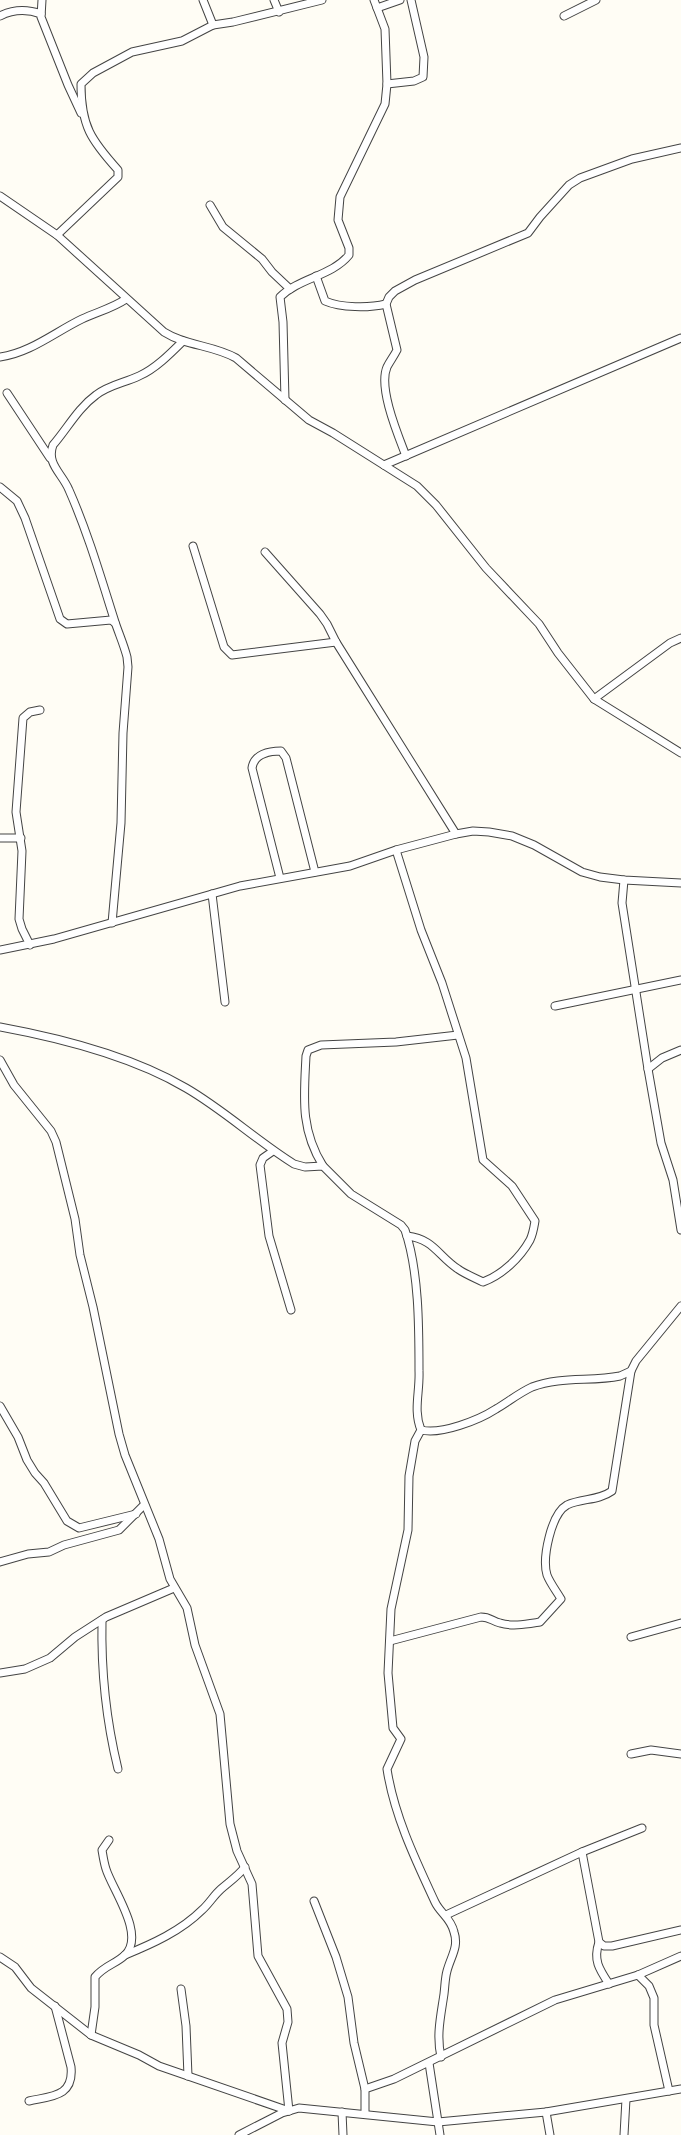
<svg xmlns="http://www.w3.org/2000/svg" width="681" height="2135" font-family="'PT Serif',serif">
  <rect width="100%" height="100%" fill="#fffdf5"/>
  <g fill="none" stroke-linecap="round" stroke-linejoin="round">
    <!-- minor casing -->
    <g stroke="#444" stroke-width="9">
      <g id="minor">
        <path d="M42 0 41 17 68 85 81 113"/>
        <path d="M203 0 213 25"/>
        <path d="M274 0 279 12"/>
        <path d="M377 8 400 0"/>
        <path d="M0 16C14 9 27 9 41 14"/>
        <path d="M564 16 596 0"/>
        <path d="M387 84 414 81 423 77 424 57 411 0"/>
        <path d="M0 196 57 235 164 332C186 346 213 345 236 358L309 420 333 433 417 486 436 505 486 568 539 624 558 653 594 699 681 753"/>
        <path d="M210 205 223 227 262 259 272 272 290 289"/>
        <path d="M57 235 118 177V170C91 140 81 126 81 84L93 73 132 52 182 41 213 25 233 22 322 0"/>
        <path d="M316 276 325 301C341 308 369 308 386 304"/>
        <path d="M0 357C30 353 55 332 82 319 97 312 113 308 126 299"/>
        <path d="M7 393 50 458"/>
        <path d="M285 400 283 322 280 297C299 278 332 276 349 255V248L338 220 340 197 385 104 387 84 385 29 374 0"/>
        <path d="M406 456C398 435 378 388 387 367 390 361 394 356 397 350L386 304 389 297 395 291 415 280 528 233 540 217 569 185 580 178 632 159 681 148"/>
        <path d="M384 465 681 338"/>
        <path d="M0 487 17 501 25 518 60 619 67 624 111 620 115 623"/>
        <path d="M193 546 224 647 232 655 336 642"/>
        <path d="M265 552 320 614 327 624 336 642 456 834"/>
        <path d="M594 699 670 643 681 638"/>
        <path d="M0 838H21"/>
        <path d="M396 850 421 930 442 983 466 1058 483 1160 512 1186 535 1221C534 1227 533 1234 530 1240 520 1258 502 1275 483 1282 475 1278 465 1274 458 1269 438 1256 434 1239 407 1236"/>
        <path d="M280 878 252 768C254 754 269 751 281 751L286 758 315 872"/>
        <path d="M624 880 622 903 648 1069 661 1143 673 1180 681 1230"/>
        <path d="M212 894 225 1002"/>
        <path d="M112 923 121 823 123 733 128 667 127 657C124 645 119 634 115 622 101 578 88 533 69 490 62 473 46 464 53 445 67 429 78 408 96 395 109 385 124 383 139 376 155 369 170 354 183 341"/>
        <path d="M30 945 22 929 19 919 22 851 16 812 23 718 30 712 40 710"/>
        <path d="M0 950 54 939 240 886 350 866 396 850 456 834 473 831 489 832 512 836 534 845 582 872 600 877 624 880 681 883"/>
        <path d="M555 1006 681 980"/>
        <path d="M0 1027C60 1038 133 1057 186 1088 224 1110 257 1141 294 1164L305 1167 323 1166 351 1194 401 1225 405 1230C419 1271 419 1327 419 1371 420 1392 413 1410 421 1430L415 1441 409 1476 408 1530 391 1609 388 1673 393 1728 401 1739 387 1769C394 1815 415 1859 435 1902 440 1913 451 1918 454 1932 459 1947 451 1956 447 1971 445 1978 445 1986 444 1994 441 2015 436 2035 441 2057"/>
        <path d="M0 1060 14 1085 51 1131 56 1142 75 1219 80 1255 93 1307 119 1434 125 1455 159 1539 170 1579 187 1608 195 1645 220 1714 230 1824 237 1851 252 1884 258 1956 287 2009 288 2022 282 2043 289 2111"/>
        <path d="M648 1069 662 1058 681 1050"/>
        <path d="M273 1151 263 1158 260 1165 269 1236 291 1310"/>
        <path d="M323 1166C300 1129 304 1097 306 1056L308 1050 321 1045 396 1042 458 1035"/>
        <path d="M0 1406 18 1437 27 1460 35 1473 44 1483 67 1521 79 1528 136 1514"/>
        <path d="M421 1430C441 1435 479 1420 496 1409 508 1402 519 1393 532 1387 561 1376 591 1382 620 1376L631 1371 636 1361 681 1306"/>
        <path d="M0 1562 28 1554 49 1552 64 1545 119 1530 144 1505"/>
        <path d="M102 1620C101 1670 106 1720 118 1769"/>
        <path d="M631 1637 681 1623"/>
        <path d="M390 1641 481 1617C490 1617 492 1621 500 1623 512 1627 527 1624 540 1622L561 1599C557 1592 550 1583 547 1575 542 1558 551 1514 567 1505 582 1498 598 1501 612 1491L631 1371"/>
        <path d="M0 1673 25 1669 50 1658 75 1637 106 1617 174 1588"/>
        <path d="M631 1754 651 1750 681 1754"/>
        <path d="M582 1852 642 1828"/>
        <path d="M314 1901 336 1957 348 1997 354 2043 365 2089"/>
        <path d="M446 1915 582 1852 599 1942 604 1946H612L681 1930"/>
        <path d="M599 1942C593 1960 599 1969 609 1984"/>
        <path d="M125 1955C152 1944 181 1931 202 1910 209 1904 214 1895 221 1889 229 1882 238 1876 245 1867"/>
        <path d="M0 1957 15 1967 31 1988 91 2035 139 2055 159 2066 289 2111"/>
        <path d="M638 1975 649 1986 654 1998V2025L669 2091"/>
        <path d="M181 1989 186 2026 188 2076"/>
        <path d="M91 2035 95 2007V1977C105 1965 116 1964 125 1955 146 1935 112 1889 106 1869 104 1863 103 1856 102 1850L109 1840"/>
        <path d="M429 2063 440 2135"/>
        <path d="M29 2101C51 2096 74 2097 71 2067L55 2006"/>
        <path d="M342 2112 343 2135"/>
        <path d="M546 2112 550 2135"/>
        <path d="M365 2114V2089L394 2079 555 2000 638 1975 681 1956"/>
        <path d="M239 2135 282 2113 299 2108 438 2122 546 2112 681 2089"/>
        <path d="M624 2135 626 2099"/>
      </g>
    </g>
    <!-- minor -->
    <use href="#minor" stroke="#fff" stroke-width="7"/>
  </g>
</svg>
